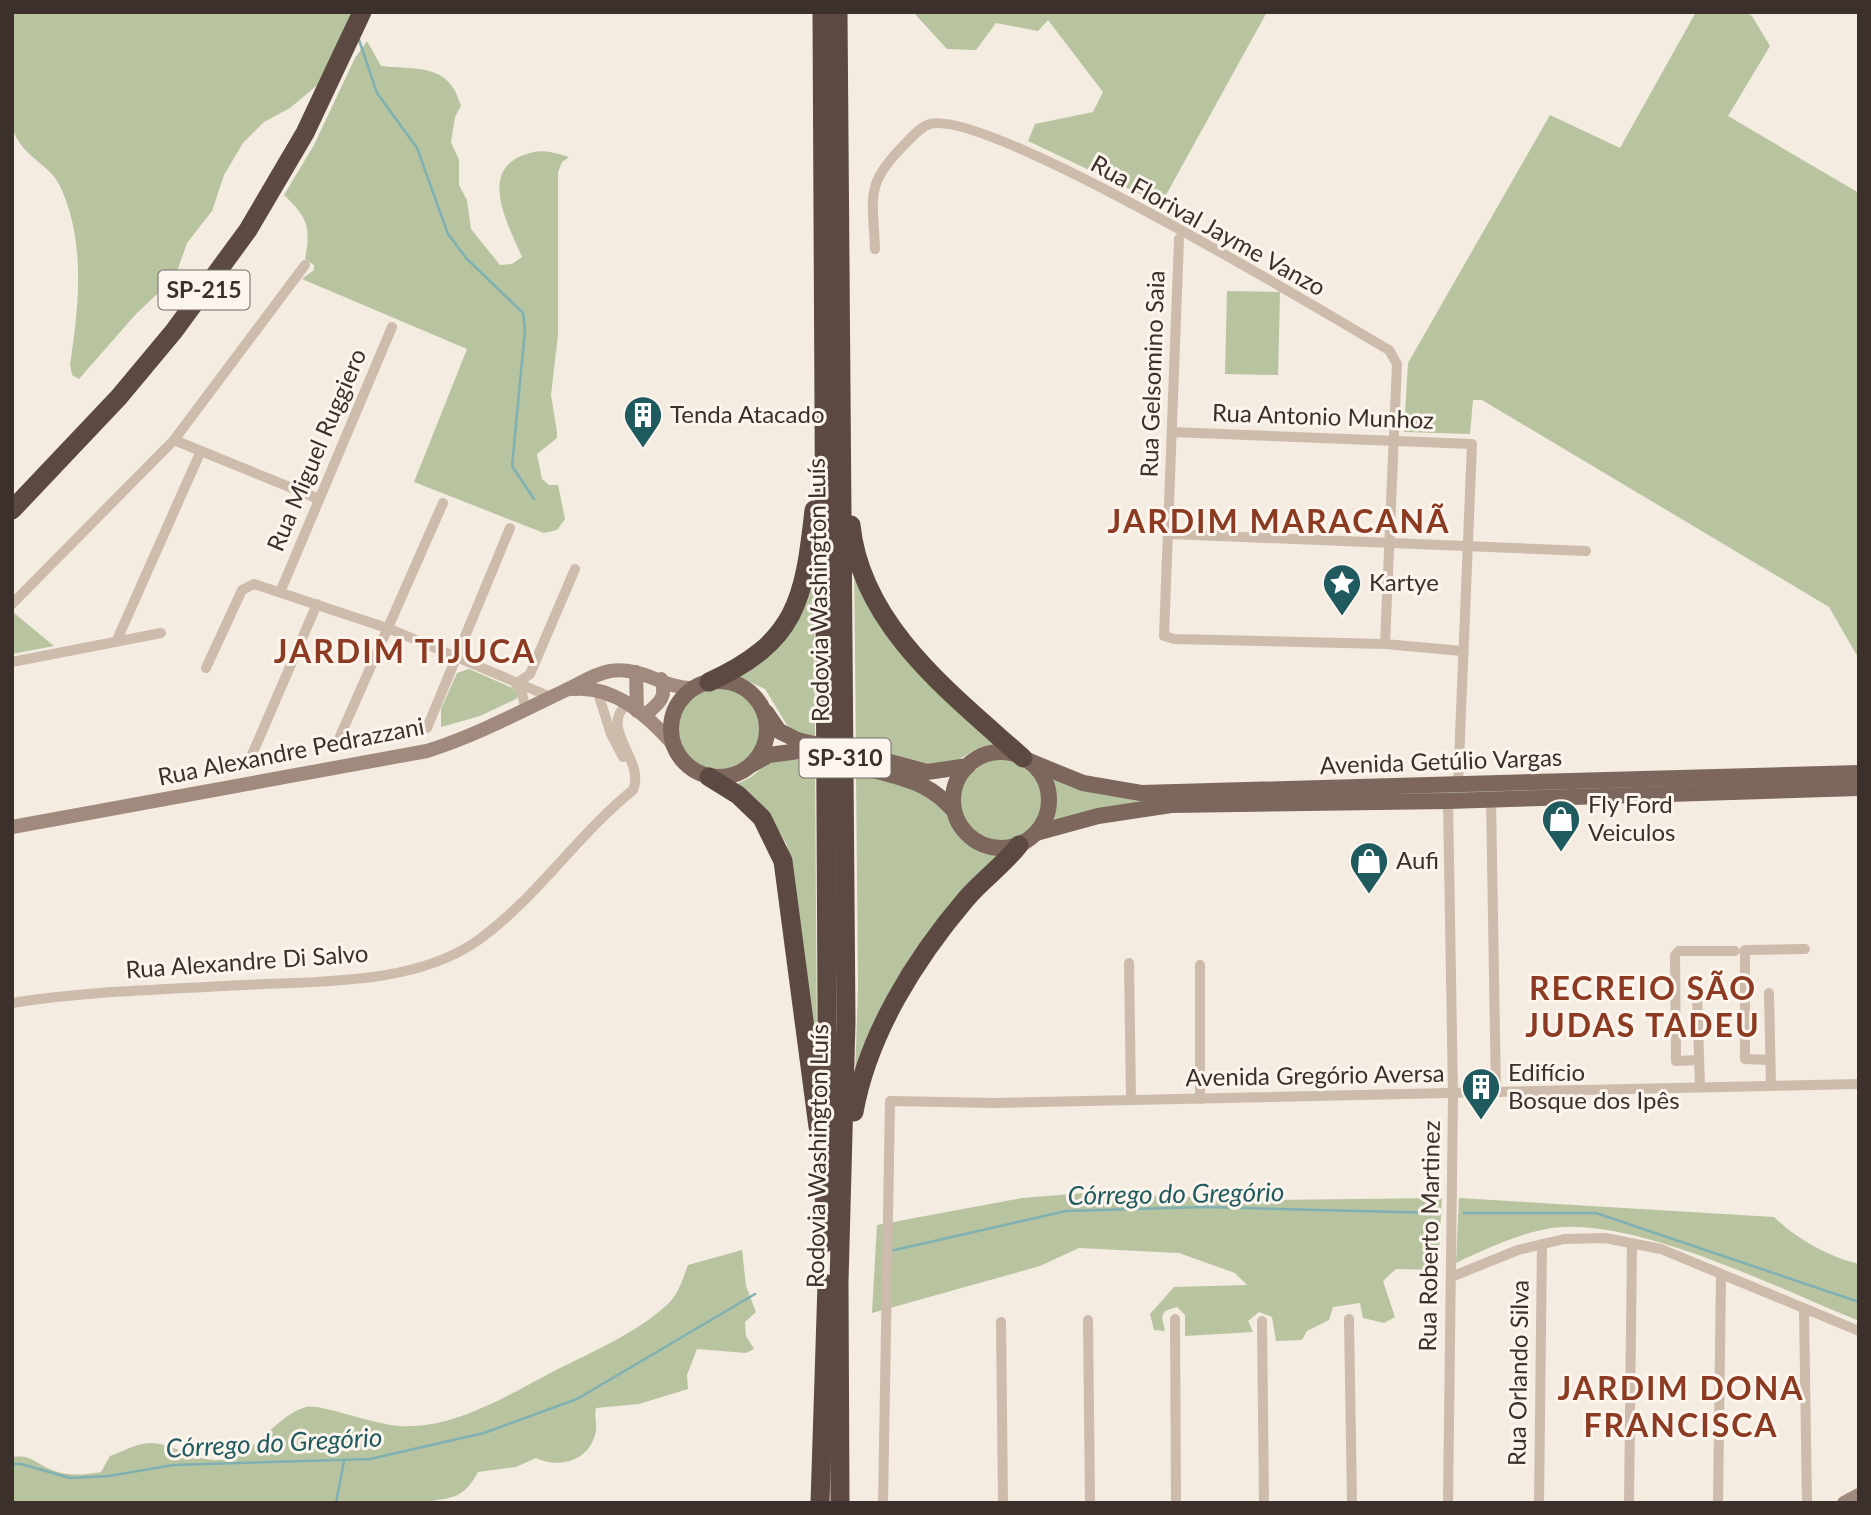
<svg xmlns="http://www.w3.org/2000/svg" width="1871" height="1515" font-family="Lato,sans-serif">
  <rect width="100%" height="100%" fill="#f4ebe1"/>
  <!-- green -->
  <g fill="#b8c4a0">
    <path d="M12 12H351L321 82 290 108 264 122 243 143 224 175 212 211 187 243 175 277 135 315 79 379 72 375 70 365C79 306 86 242 60 186 50 164 23 158 13 130 7 110 12 37 12 12Z"/>
    <path d="M913 12H1267L1161 204 1028 141 1035 124 1093 112 1103 92 1048 20 1038 31 996 23 976 50 947 49Z"/>
    <path d="M1696 12H1746L1752 16 1770 46 1728 116 1859 193V659L1829 607 1482 400H1473L1470 434 1404 432 1408 363 1550 115 1620 148Z"/>
    <path d="M367 41 381 66C419 70 449 63 461 106L455 117 451 142 459 160V185L467 200 471 229 500 265 512 264 522 257C509 226 479 174 521 156 539 148 550 151 569 157L562 162 558 172V335L551 395 557 432V438L537 454 542 479 549 485H558L565 519 557 530 544 533 414 482 467 349 302 279 314 270V265L305 259C311 227 308 218 284 195L314 145 355 58Z"/>
    <path d="M1227 291 1280 292 1278 375 1225 374Z"/>
    <path d="M854 565 866 592 1002 745C971 744 970 758 947 764 920 770 883 753 856 747Z"/>
    <path d="M814 573 815 737 790 730 765 689 734 675Z"/>
    <path d="M14 613 54 646 12 654Z"/>
    <path d="M469 669 517 690 519 695 516 699 480 716 441 727V709L457 673Z"/>
    <circle cx="719" cy="730" r="42"/>
    <circle cx="1002" cy="800" r="42"/>
    <path d="M788 758 815 763 817 1046 787 845 766 810 735 785 751 777 767 764Z"/>
    <path d="M856 773C878 779 906 782 925 794 964 818 939 846 1004 856L985 872 855 1078 858 986Z"/>
    <path d="M1047 777 1074 786 1859 777V783L1151 804 1052 821 1054 794Z"/>
    <path d="M1085 1193 1264 1200 1442 1198 1438 1270 1396 1269 1383 1281 1395 1317 1384 1323 1363 1318 1360 1303 1333 1307 1329 1320 1307 1331 1302 1340 1276 1341 1272 1317 1259 1312 1248 1321 1253 1332 1185 1336V1315L1177 1307 1165 1311 1162 1317 1165 1331 1154 1330 1150 1314 1174 1287 1247 1285 1235 1273 1179 1253 1079 1248 1040 1266 872 1313 877 1225 1022 1198Z"/>
    <path d="M1459 1198 1774 1217C1795 1238 1829 1257 1859 1264V1321C1779 1289 1629 1213 1546 1229 1516 1235 1483 1250 1456 1263Z"/>
    <path d="M742 1250 746 1286 756 1312 745 1322 746 1336 754 1349 746 1353 697 1349 687 1375 688 1389 639 1404 596 1408C594 1416 598 1428 595 1435 587 1463 557 1468 536 1458L516 1467 478 1472C462 1502 449 1497 420 1503H12V1457C32 1454 36 1464 52 1470 66 1476 86 1475 101 1472L110 1456C122 1452 137 1443 150 1443 172 1443 194 1460 216 1460 253 1460 274 1416 306 1407 318 1403 377 1425 398 1426 454 1430 508 1395 556 1370 594 1351 637 1333 669 1303 679 1293 683 1278 688 1265Z"/>
  </g>
  <g fill="none" stroke-linecap="round" stroke-linejoin="round">
    <!-- stream -->
    <g stroke="#7fb0b2" stroke-width="2.5">
      <path d="M359 40 377 93 417 148 448 234 466 258 523 313 525 330 512 466 534 499"/>
      <path d="M1464 1213H1596L1859 1302"/>
      <path d="M890 1251 1066 1211 1205 1207 1438 1213"/>
      <path d="M12 1464H21L70 1478 109 1476 173 1465 370 1459 484 1433 577 1399 755 1294"/>
      <path d="M336 1503 344 1461"/>
    </g>
    <!-- street -->
    <g stroke="#cdbbac" stroke-width="10">
      <path d="M1179 239 1164 636 1174 639 1385 644 1462 651"/>
      <path d="M875 249C873 196 864 185 905 144 912 137 920 127 930 124 987 108 1322 311 1389 350L1397 364 1385 644"/>
      <path d="M1172 432 1472 444 1458 785"/>
      <path d="M174 440 319 499"/>
      <path d="M1169 534 1586 551"/>
      <path d="M281 590 392 327"/>
      <path d="M12 604 174 440 305 265"/>
      <path d="M116 642 200 453"/>
      <path d="M12 662 161 633"/>
      <path d="M206 668 242 590 254 584 390 629 551 697"/>
      <path d="M516 684 530 674 575 569"/>
      <path d="M520 685 526 710"/>
      <path d="M597 690 611 734 623 757"/>
      <path d="M427 728 510 528"/>
      <path d="M334 750 443 503"/>
      <path d="M251 757 317 604"/>
      <path d="M1491 799 1496 1093"/>
      <path d="M1448 801 1453 1095 1448 1503"/>
      <path d="M1129 963 1131 1100"/>
      <path d="M1200 965V1099"/>
      <path d="M1769 993 1771 1086"/>
      <path d="M1697 994 1700 1087"/>
      <path d="M12 1003C89 991 167 989 245 985 317 981 415 985 477 941 536 899 577 835 633 790 646 760 598 729 627 704"/>
      <path d="M1699 1060 1676 1061 1675 955 1679 951H1735"/>
      <path d="M1770 1060 1745 1059V950L1805 949"/>
      <path d="M1451 1277 1518 1250 1564 1239 1605 1238 1661 1249 1859 1331"/>
      <path d="M1804 1309 1807 1503"/>
      <path d="M1175 1319 1176 1503"/>
      <path d="M1349 1319 1352 1503"/>
      <path d="M1088 1320 1090 1503"/>
      <path d="M1262 1321 1264 1503"/>
      <path d="M1001 1322 1003 1503"/>
      <path d="M883 1503 890 1101 995 1103 1859 1084"/>
      <path d="M1539 1503 1542 1244"/>
      <path d="M1629 1503 1632 1243"/>
      <path d="M1718 1503 1721 1274"/>
    </g>
    <!-- secondary -->
    <g stroke="#a18a7d" stroke-width="14">
      <path d="M636 672 637 711"/>
      <path d="M573 689C614 685 647 715 672 743"/>
      <path d="M645 715C658 704 668 698 661 679"/>
      <path d="M12 827 427 751C475 736 520 712 566 690 581 683 594 674 610 671 643 666 664 689 693 688"/>
      <path d="M1844 1503 1859 1495"/>
    </g>
    <!-- primary -->
    <g stroke="#7d675c" stroke-width="16">
      <circle cx="719" cy="729" r="48"/>
      <path d="M766 712 779 731 797 740"/>
      <circle cx="1001" cy="800" r="48"/>
      <path d="M879 759 927 772 968 766"/>
      <path d="M1029 761 1083 783 1141 793 1859 773"/>
      <path d="M753 764 769 755 799 751"/>
      <path d="M874 770C909 780 930 783 954 811"/>
      <path d="M1036 833 1098 816 1171 805 1448 801 1859 788"/>
    </g>
    <!-- highway -->
    <g stroke="#5c4a42" stroke-width="19">
      <path d="M822 12 828 1208"/>
      <path d="M838 12 846 1022 839 1282 840 1503"/>
      <path d="M12 510 119 397 174 331 248 230 305 133 362 12"/>
      <path d="M851 525C861 626 953 695 1023 758"/>
      <path d="M709 682C797 642 804 600 814 510"/>
      <path d="M709 777 738 795 762 818 783 861 818 1127"/>
      <path d="M854 1112C868 1034 915 959 966 899 983 879 1004 865 1019 845"/>
      <path d="M824 1196 828 1242"/>
      <path d="M820 1503 827 1284"/>
    </g>
    <!-- primary-bridge -->
    <g stroke="#7d675c" stroke-width="16">
      <path d="M797 740 879 759"/>
      <path d="M822 757 874 770"/>
    </g>
  </g>
  <!-- icons -->
  <defs>
    <g id="building-pin" transform="scale(2.0125)"><path d="M0 17L-7.5 6A9.5 9.5 0 1 1 7.5 6Z" fill="#1f5a5e" stroke="#fbf5ee"/><path d="M-4-6H4V6H1V3H-1V6H-4ZM-2.5-4.3h1.7v1.8h-1.7ZM.8-4.3h1.7v1.8H.8ZM-2.5-1h1.7V.8h-1.7ZM.8-1h1.7V.8H.8Z" fill="#fff"/></g>
    <g id="sight-pin" transform="scale(2.0125)"><path d="M0 17L-7.5 6A9.5 9.5 0 1 1 7.5 6Z" fill="#1f5a5e" stroke="#fbf5ee"/><path d="M0-6L1.8-2.2L6-1.7L2.9 1.2L3.7 5.4L0 3.3L-3.7 5.4L-2.9 1.2L-6-1.7L-1.8-2.2Z" fill="#fff"/></g>
    <g id="shop-pin" transform="scale(2.0125)"><path d="M0 17L-7.5 6A9.5 9.5 0 1 1 7.5 6Z" fill="#1f5a5e" stroke="#fbf5ee"/><path d="M-5-2.5h2.3a2.7 3.5 0 0 1 5.4 0H5L5.5 6h-11ZM-1.5-2.5h3a1.5 2.3 0 0 0-3 0Z" fill="#fff"/></g>
  </defs>
  <g fill-rule="evenodd">
    <use href="#building-pin" x="643" y="415"/>
    <use href="#sight-pin" x="1342" y="583"/>
    <use href="#shop-pin" x="1561" y="819"/>
    <use href="#shop-pin" x="1369" y="861"/>
    <use href="#building-pin" x="1481" y="1087"/>
  </g>
  <g text-anchor="middle" stroke-width="6" stroke-linejoin="round" paint-order="stroke">
    <!-- shield labels -->
    <g fill="#fbf5ee" stroke="#756b66" stroke-width="2">
      <rect x="158.5" y="270.5" width="91" height="39" rx="5"/>
      <rect x="799.5" y="738.5" width="91" height="39" rx="5"/>
    </g>
    <g font-size="23" font-weight="bold" fill="#3b302b">
      <text x="204" y="298">SP-215</text>
      <text x="845" y="766">SP-310</text>
    </g>
    <!-- street labels -->
    <g font-size="24" fill="#3b302b" stroke="#fbf5ee">
      <text transform="translate(1208 226) rotate(29)" y="8">Rua Florival Jayme Vanzo</text>
      <text transform="translate(1153 374) rotate(-88)" y="8">Rua Gelsomino Saia</text>
      <text transform="translate(1323 417) rotate(2)" y="8">Rua Antonio Munhoz</text>
      <text transform="translate(317 450) rotate(-67)" y="8">Rua Miguel Ruggiero</text>
      <text transform="translate(819 590) rotate(-91)" y="8">Rodovia Washington Luís</text>
      <text transform="translate(291 752) rotate(-11)" y="8">Rua Alexandre Pedrazzani</text>
      <text transform="translate(1441 762) rotate(-2)" y="8">Avenida Getúlio Vargas</text>
      <text transform="translate(247 962) rotate(-4)" y="8">Rua Alexandre Di Salvo</text>
      <text transform="translate(1315 1076) rotate(-1)" y="8">Avenida Gregório Aversa</text>
      <text transform="translate(818 1156) rotate(-89)" y="8">Rodovia Washington Luís</text>
      <text transform="translate(1430 1236) rotate(-89)" y="8">Rua Roberto Martinez</text>
      <text transform="translate(1519 1373) rotate(-89)" y="8">Rua Orlando Silva</text>
    </g>
    <!-- poi labels -->
    <g font-size="24" fill="#3b302b" stroke="#fbf5ee" text-anchor="start">
      <text x="670" y="423">Tenda Atacado</text>
      <text x="1369" y="591">Kartye</text>
      <text x="1588" y="813">Fly Ford<tspan x="1588" dy="28">Veiculos</tspan></text>
      <text x="1396" y="869">Aufi</text>
      <text x="1508" y="1081">Edifício<tspan x="1508" dy="28">Bosque dos Ipês</tspan></text>
    </g>
    <!-- water labels -->
    <g font-size="26" font-style="italic" fill="#1f5a5e" stroke="#fbf5ee">
      <text transform="translate(1176 1194) rotate(-1)" y="9">Córrego do Gregório</text>
      <text transform="translate(274 1443) rotate(-3)" y="9">Córrego do Gregório</text>
    </g>
    <!-- district labels -->
    <g font-size="32" font-weight="bold" letter-spacing="2" fill="#8c3b22" stroke="#fbf5ee">
      <text x="1279" y="533">JARDIM MARACANÃ</text>
      <text x="405" y="663">JARDIM TIJUCA</text>
      <text x="1643" y="1000">RECREIO SÃO<tspan x="1643" dy="37">JUDAS TADEU</tspan></text>
      <text x="1681" y="1400">JARDIM DONA<tspan x="1681" dy="37">FRANCISCA</tspan></text>
    </g>
  </g>
  <!-- border -->
  <rect width="1871" height="1515" fill="none" stroke="#3b302b" stroke-width="28"/>
</svg>
